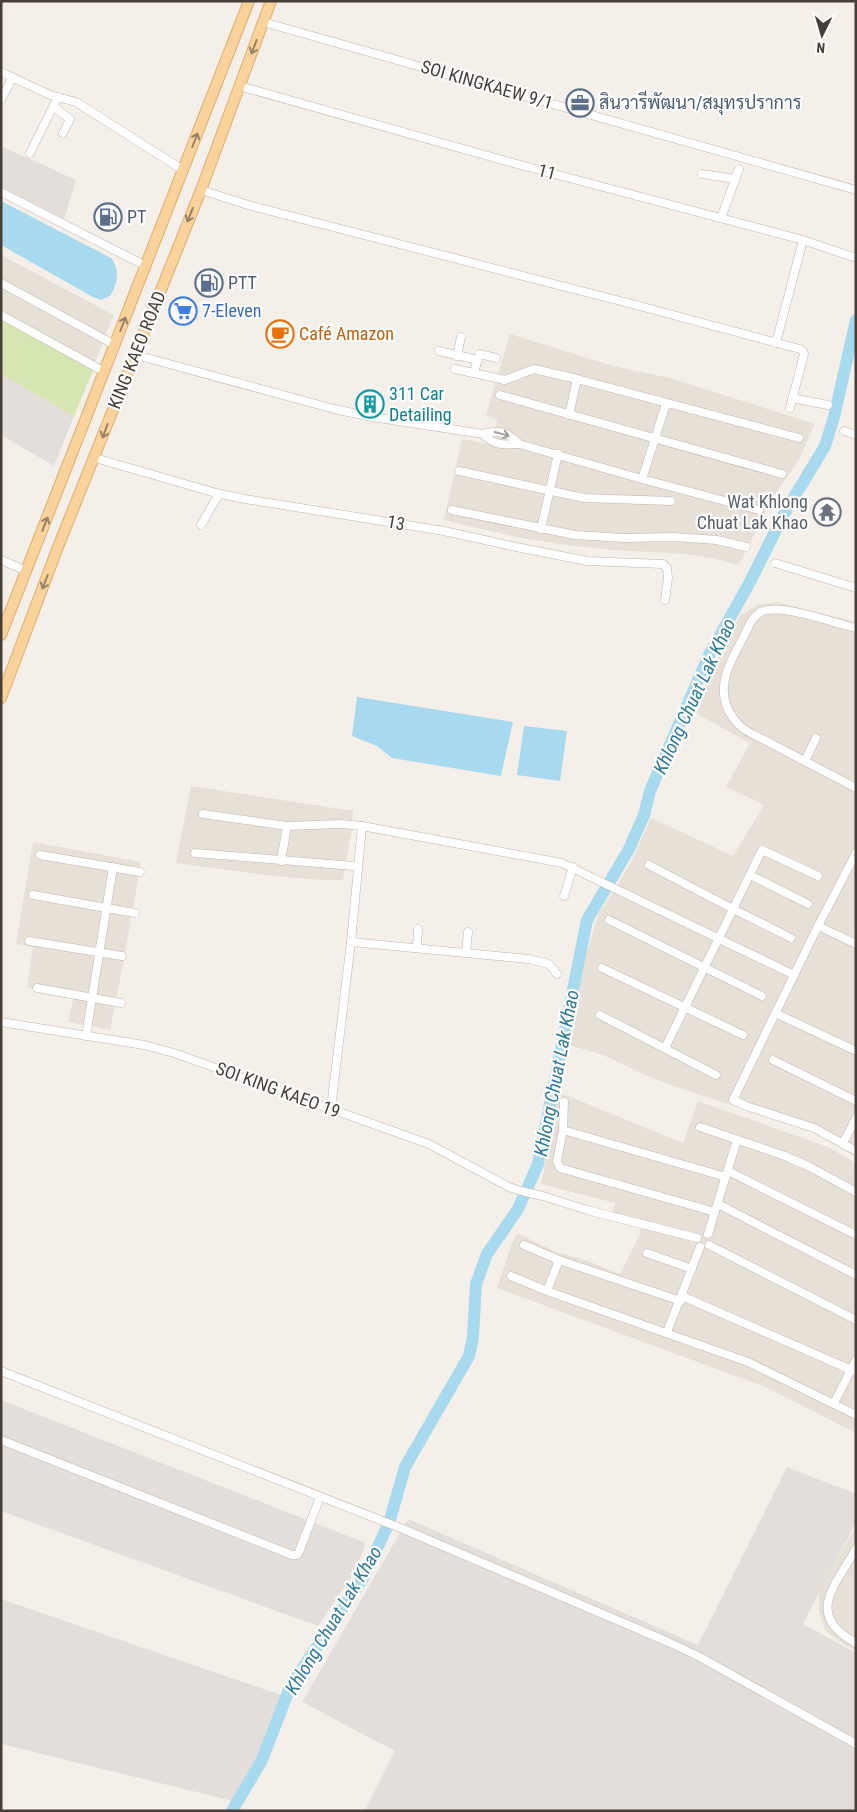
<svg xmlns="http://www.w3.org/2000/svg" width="857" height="1812" font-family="'Roboto Condensed',Sarabun,sans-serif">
  <rect width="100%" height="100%" fill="#f4efe9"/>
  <!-- residential -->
  <g fill="#e7e0d7">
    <path d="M1 255 114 315 105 336 1 279Z"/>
    <path d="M1 288 103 343 95 362 1 310Z"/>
    <path d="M510 334 613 366 670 378 815 424 798 461 773 497 739 565 712 558 686 554 614 550 574 546 521 538 444 520 462 439 494 445 497 420 486 415Z"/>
    <path d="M777 602 856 622V1153L814 1131 691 1092 650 1077 603 1055 566 1044 582 966 600 911 616 888 633 858 651 818 733 856 764 805 726 787 750 743 693 712 725 642 741 615 757 605Z"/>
    <path d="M191 786 353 811 351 833 343 880H321L265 875 176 863Z"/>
    <path d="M33 842 141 862 125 954 110 1030 68 1022 74 995 27 987 33 947 16 944Z"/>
    <path d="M556 1091 683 1143 698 1101 828 1147 856 1163V1433L768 1388 497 1288 511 1246 517 1233 556 1252 588 1261 620 1274 640 1234 641 1225 611 1217 615 1203 541 1184 550 1139Z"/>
    <path d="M856 1526V1651L839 1641 825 1630 819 1610V1591Z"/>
  </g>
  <!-- industrial -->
  <g fill="#e3deda">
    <path d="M1 146 76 180 64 219 1 186Z"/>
    <path d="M1 374 74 416 54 466 1 435Z"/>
    <path d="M1 1400 366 1543 355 1571 318 1626 1 1511Z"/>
    <path d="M787 1467 856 1494V1522L803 1624 856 1653V1811H364L395 1751 302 1702 408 1519 698 1645Z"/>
    <path d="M1 1599 281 1695 254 1764 233 1801 1 1744Z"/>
  </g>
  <!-- green -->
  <path fill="#d6e6b3" d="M1 317 94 368 74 416 1 374Z"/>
  <!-- water -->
  <g fill="#a7daee">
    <path d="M1 201 111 258C120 269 118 284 110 296L101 300 93 297 1 245Z"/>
    <path d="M357 697 513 722 501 776 392 758 377 746 352 736Z"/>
    <path d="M524 726 567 731 560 781 517 775Z"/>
  </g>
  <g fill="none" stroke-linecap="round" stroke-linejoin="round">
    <!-- river -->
    <path stroke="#a7daee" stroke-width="12" d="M232 1811 262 1760 290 1687 363 1578 389 1523 405 1467 469 1356 473 1337 476 1284 487 1254 518 1209 538 1164 587 920 629 849 644 815 650 791 709 655 750 582 784 514 825 446 834 417 856 320"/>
    <!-- minor casing -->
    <g stroke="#bfb5ab" stroke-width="9">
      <g id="minor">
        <path d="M263 22 856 190"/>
        <path d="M1 72 50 95 76 102 183 170"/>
        <path d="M239 86 513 163 803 240 856 258"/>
        <path d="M1 99 13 77"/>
        <path d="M54 107 70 119 63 133"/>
        <path d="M30 153 58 97"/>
        <path d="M702 174 736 179"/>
        <path d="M201 190 248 205 632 304 800 349 803 351 804 354 790 408"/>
        <path d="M1 192 146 266"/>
        <path d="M721 218 739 169"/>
        <path d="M1 283 115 345"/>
        <path d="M1 315 105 372"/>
        <path d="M776 343 803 240"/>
        <path d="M439 351 478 360"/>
        <path d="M136 355 334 409 372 417 483 434C499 429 507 432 519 444"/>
        <path d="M457 356 461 337"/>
        <path d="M455 369 505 380 534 369 577 379 569 415"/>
        <path d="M474 373 479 354 496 358"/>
        <path d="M577 379 799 438"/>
        <path d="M500 395 782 474"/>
        <path d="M792 398 828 405"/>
        <path d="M844 431 856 435"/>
        <path d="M483 434C495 446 502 445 519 444L642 479 759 510"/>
        <path d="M95 458 216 493 245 499 444 531 516 547 587 561 663 564 667 568 668 578 665 600"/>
        <path d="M459 471 584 498 671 501"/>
        <path d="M642 479 666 404"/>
        <path d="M452 510 575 535 624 538 674 537 717 540 746 547"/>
        <path d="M201 525 219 494"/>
        <path d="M541 529 558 454"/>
        <path d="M1 560 27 571"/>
        <path d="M775 563 856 588"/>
        <path d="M856 628C833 623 784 604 763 611 752 615 748 628 743 638 727 667 711 696 739 725 747 733 762 738 772 744 800 759 828 773 856 788"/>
        <path d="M805 761 816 738"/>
        <path d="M203 814 287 826 340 824 362 826 562 863 794 975"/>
        <path d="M195 853 353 866"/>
        <path d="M856 853 818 926 733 1100 746 1106 814 1128 856 1151"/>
        <path d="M40 855 140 872"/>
        <path d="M281 861 287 826"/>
        <path d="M649 865 733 909 791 938"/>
        <path d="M750 875 808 904"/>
        <path d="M33 895 135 913"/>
        <path d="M564 896 573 867"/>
        <path d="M609 920 762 996"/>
        <path d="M818 926 856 944"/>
        <path d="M29 941 122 956"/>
        <path d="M351 942 529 959 549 964 557 974"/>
        <path d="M417 948 418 929"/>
        <path d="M466 953 468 932"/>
        <path d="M602 968 743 1035"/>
        <path d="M37 988 121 1003"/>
        <path d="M775 1013 856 1051"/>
        <path d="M600 1015 716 1075"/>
        <path d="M1 1022 144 1045 174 1053 429 1144 509 1187 525 1192 543 1196 587 1210 697 1238"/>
        <path d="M86 1036 113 867"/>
        <path d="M665 1048 762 850 818 876"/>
        <path d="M773 1060 856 1101"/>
        <path d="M564 1102 563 1130 557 1161 560 1168 715 1212"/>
        <path d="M331 1108 351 942 362 826"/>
        <path d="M700 1127 785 1156 810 1167 856 1192"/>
        <path d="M563 1130 726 1177"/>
        <path d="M843 1143 856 1118"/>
        <path d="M728 1171 856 1235"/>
        <path d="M718 1204 856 1275"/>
        <path d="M708 1234 737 1140"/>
        <path d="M524 1245 559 1260 681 1301"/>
        <path d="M709 1245 856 1320"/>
        <path d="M647 1253 692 1269"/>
        <path d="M511 1276 547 1291 748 1362 856 1415"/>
        <path d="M547 1291 559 1260"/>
        <path d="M682 1296 856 1372"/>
        <path d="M667 1332 700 1247"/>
        <path d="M1 1371 403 1529 666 1641 698 1656 856 1744"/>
        <path d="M834 1403 856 1360"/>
        <path d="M1 1440 292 1555H297L299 1552 320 1497"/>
        <path d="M856 1549C835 1586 804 1615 856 1643"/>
      </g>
    </g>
    <!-- major casing -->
    <g stroke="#e0ad6b" stroke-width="12">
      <g id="major">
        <path d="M1 635 249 1"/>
        <path d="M1 698 58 547 201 190 271 1"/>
      </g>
    </g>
    <!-- minor -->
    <use href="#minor" stroke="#fff" stroke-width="8"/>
    <!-- major -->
    <use href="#major" stroke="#fad29b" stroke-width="10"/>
  </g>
  <!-- one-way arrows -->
  <defs><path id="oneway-shaft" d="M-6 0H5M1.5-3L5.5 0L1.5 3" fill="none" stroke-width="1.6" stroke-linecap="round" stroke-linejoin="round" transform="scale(1.25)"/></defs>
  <g stroke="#988164">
    <use href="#oneway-shaft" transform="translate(254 47) rotate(111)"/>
    <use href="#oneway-shaft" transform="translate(195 140) rotate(-69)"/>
    <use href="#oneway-shaft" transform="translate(190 215) rotate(112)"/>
    <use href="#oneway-shaft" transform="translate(123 324) rotate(-69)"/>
    <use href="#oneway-shaft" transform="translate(105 431) rotate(111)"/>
    <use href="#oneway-shaft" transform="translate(45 524) rotate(-69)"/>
    <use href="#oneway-shaft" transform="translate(45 582) rotate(111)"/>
  </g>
  <use stroke="#a39f9b" href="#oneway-shaft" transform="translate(502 434) rotate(15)"/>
  <!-- icons -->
  <defs>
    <g id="office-ring" transform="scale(1.4375)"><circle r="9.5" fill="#fff" stroke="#5c6f8a" stroke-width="1.5"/><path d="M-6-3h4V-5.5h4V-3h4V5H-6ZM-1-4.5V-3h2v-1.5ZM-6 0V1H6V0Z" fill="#5c6f8a"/></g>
    <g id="fuel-ring" transform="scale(1.4375)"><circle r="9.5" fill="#fff" stroke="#5c6f8a" stroke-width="1.5"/><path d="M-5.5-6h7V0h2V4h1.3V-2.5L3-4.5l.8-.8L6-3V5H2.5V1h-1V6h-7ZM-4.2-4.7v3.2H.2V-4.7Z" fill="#5c6f8a"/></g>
    <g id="supermarket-ring" transform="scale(1.4375)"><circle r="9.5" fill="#fff" stroke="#3f7fe0" stroke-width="1.5"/><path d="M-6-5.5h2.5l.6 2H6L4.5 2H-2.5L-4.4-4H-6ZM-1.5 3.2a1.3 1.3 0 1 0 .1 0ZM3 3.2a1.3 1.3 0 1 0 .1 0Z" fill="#3f7fe0"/></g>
    <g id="cafe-ring" transform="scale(1.4375)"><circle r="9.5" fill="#fff" stroke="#e8710a" stroke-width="1.5"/><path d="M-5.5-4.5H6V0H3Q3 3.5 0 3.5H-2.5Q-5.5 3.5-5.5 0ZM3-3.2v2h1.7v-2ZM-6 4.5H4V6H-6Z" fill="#e8710a"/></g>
    <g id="building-ring" transform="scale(1.4375)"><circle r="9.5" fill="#fff" stroke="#0f9aa8" stroke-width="1.5"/><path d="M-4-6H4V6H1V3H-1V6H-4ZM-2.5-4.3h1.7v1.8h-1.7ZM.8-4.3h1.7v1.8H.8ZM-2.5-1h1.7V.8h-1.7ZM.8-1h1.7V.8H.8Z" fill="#0f9aa8"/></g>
    <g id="temple-ring" transform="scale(1.4375)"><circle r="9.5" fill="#fff" stroke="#6b7280" stroke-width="1.5"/><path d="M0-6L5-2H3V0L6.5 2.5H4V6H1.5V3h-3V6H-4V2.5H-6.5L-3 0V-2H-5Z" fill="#6b7280"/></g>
  </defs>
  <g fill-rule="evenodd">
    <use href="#office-ring" x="580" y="103"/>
    <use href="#fuel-ring" x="108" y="217"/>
    <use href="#fuel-ring" x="209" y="283"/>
    <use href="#supermarket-ring" x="183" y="311"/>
    <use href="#cafe-ring" x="280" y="334"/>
    <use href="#building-ring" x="370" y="404"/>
    <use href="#temple-ring" x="827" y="512"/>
  </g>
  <g text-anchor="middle" stroke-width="4.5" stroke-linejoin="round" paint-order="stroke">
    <!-- street labels -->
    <g font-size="18" fill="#473f37" stroke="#fff">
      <text transform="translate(487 85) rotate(16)" y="6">SOI KINGKAEW 9/1</text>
      <text transform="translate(547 172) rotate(15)" y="6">11</text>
      <text transform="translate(137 350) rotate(-68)" y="6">KING KAEO ROAD</text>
      <text transform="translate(396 523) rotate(10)" y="6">13</text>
      <text transform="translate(278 1090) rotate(20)" y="6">SOI KING KAEO 19</text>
    </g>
    <!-- service labels -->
    <g font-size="18" fill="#4e5e75" stroke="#fff" text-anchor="start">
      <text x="599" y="109">สินวารีพัฒนา/สมุทรปราการ</text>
      <text x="127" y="223">PT</text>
      <text x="228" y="289">PTT</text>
    </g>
    <!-- shop labels -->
    <g font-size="18" fill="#366cbe" stroke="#fff" text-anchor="start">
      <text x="202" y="317">7-Eleven</text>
    </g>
    <!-- food labels -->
    <g font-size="18" fill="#c56008" stroke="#fff" text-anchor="start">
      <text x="299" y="340">Café Amazon</text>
    </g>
    <!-- culture labels -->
    <g font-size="18" fill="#0d838f" stroke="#fff" text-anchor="start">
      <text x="389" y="400">311 Car<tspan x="389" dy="21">Detailing</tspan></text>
    </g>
    <!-- worship labels -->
    <g font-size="18" fill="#5b616d" stroke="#fff" text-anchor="end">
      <text x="808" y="508">Wat Khlong<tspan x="808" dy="21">Chuat Lak Khao</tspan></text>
    </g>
    <!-- water labels -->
    <g font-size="19" font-style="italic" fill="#2f7a97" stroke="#fff">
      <text transform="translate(694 696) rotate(-65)" y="7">Khlong Chuat Lak Khao</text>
      <text transform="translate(556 1073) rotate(-79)" y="7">Khlong Chuat Lak Khao</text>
      <text transform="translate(333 1620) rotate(-59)" y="7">Khlong Chuat Lak Khao</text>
    </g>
  </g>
  <!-- border -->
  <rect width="857" height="1812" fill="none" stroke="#473f37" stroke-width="5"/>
  <!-- north arrow -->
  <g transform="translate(822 35) rotate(185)" stroke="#ffffff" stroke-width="4" paint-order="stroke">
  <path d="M0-4L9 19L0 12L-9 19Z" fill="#473f37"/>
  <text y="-8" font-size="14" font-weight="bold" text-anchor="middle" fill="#473f37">N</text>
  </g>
</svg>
